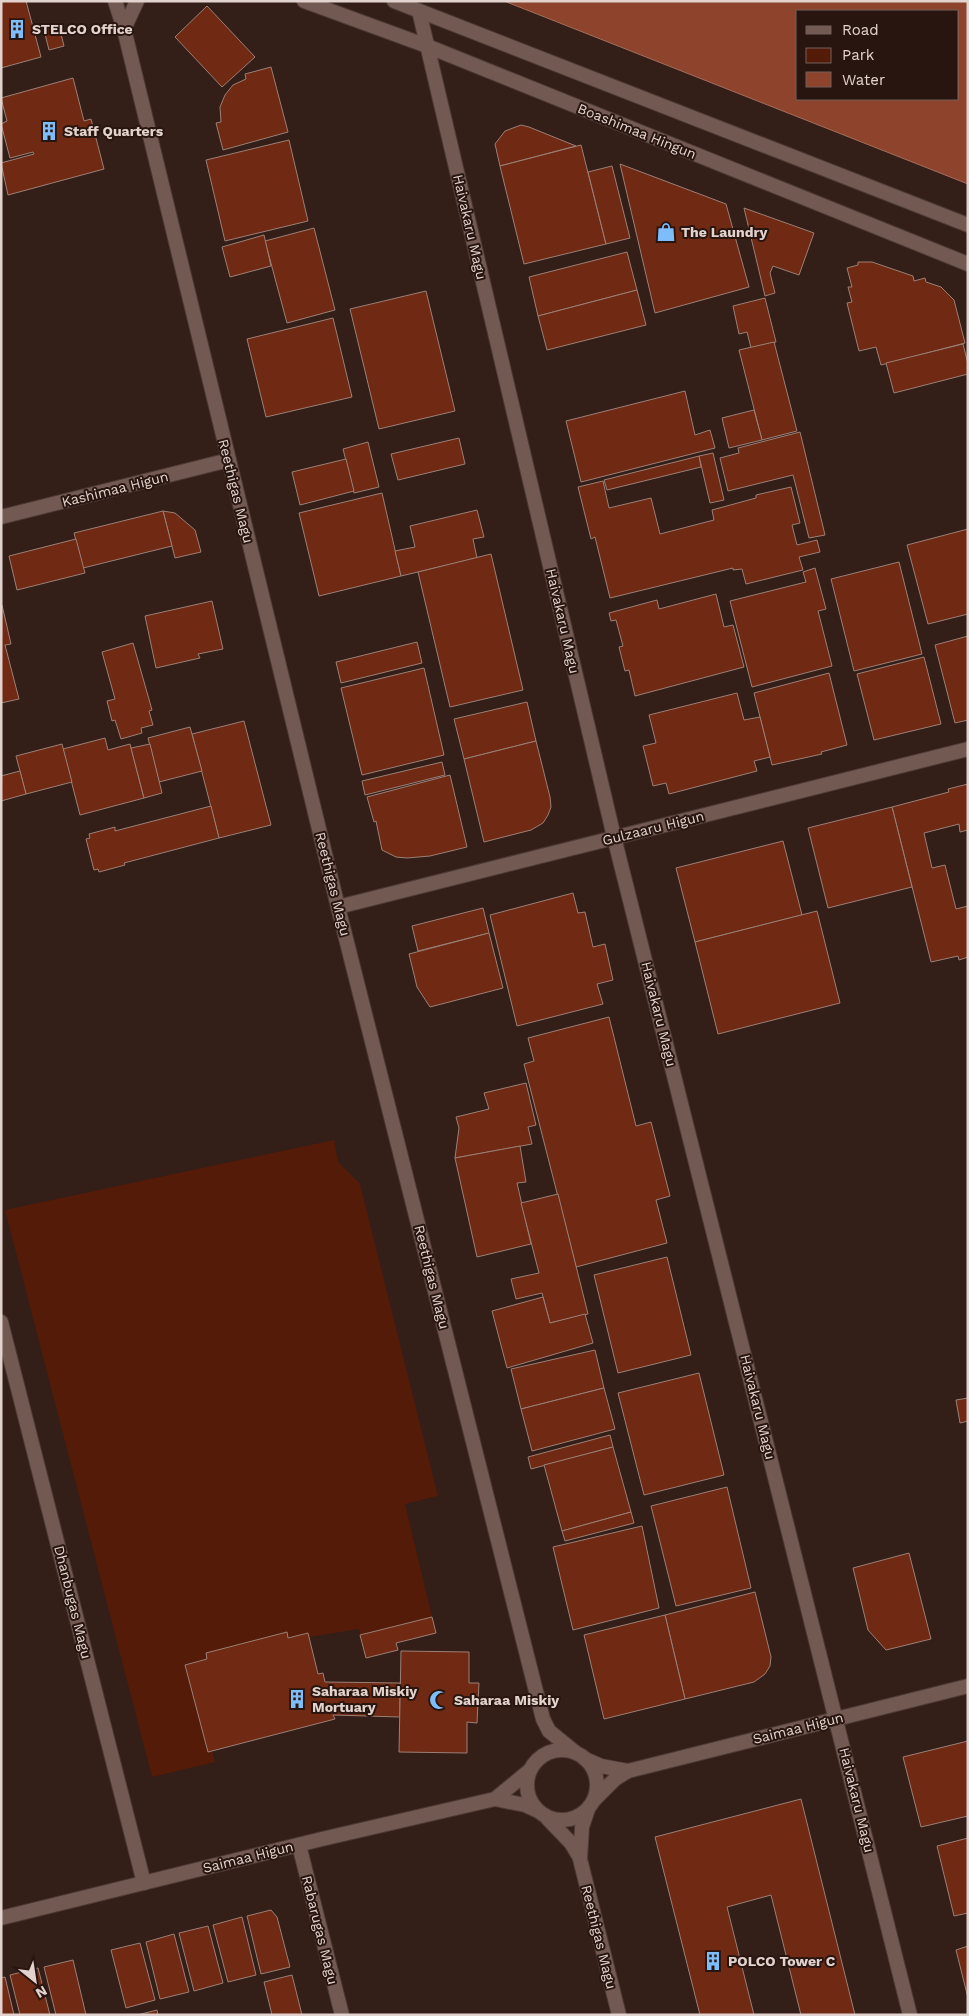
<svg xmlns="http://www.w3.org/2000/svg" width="969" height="2016" font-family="'Work Sans',sans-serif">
  <rect width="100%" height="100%" fill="#341e18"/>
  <!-- green -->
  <path fill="#541b08" d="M334 1140 338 1162 360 1184 438 1496 405 1504 432 1617 360 1635 359 1629 309 1637 307 1633 288 1638 287 1632 206 1653 207 1659 186 1664 208 1752 212 1751 215 1762 152 1777 5 1210Z"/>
  <!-- water -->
  <path fill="#8d432c" stroke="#a66e5d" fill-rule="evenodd" d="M504 1H968V184ZM798 11H958V99H798Z"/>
  <!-- building -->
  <g fill="#702912" stroke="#9b8077">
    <path d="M1 1H26L41 57 1 68Z"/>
    <path d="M207 6 255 57 222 87 175 37Z"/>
    <path d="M59 26 64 46 49 50 44 30Z"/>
    <path d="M271 67 288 132 223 150 216 123 221 122 220 107 225 95 233 85 246 79 245 74Z"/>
    <path d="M73 78 84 121 91 119 104 169 8 195 1 163 34 154 33 152 10 158 1 124 7 121 1 98Z"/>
    <path d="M521 125 529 127 576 146 500 166 495 144 505 131Z"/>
    <path d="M289 140 308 221 225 241 206 160Z"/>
    <path d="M581 145 606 244 524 264 500 166Z"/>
    <path d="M620 164 726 204 749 287 655 313Z"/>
    <path d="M612 166 630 238 606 244 588 172Z"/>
    <path d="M744 208 814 233 799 275 773 266 770 273 775 293 765 296Z"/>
    <path d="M314 228 335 310 287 323 265 241Z"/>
    <path d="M264 235 271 266 230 277 222 247Z"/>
    <path d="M627 252 637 290 538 316 529 277Z"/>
    <path d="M858 262H872L913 276 914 281 925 278 926 282 941 287 954 300 965 343 881 365 876 347 859 351 847 303 852 302 848 287H852L847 268 858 265Z"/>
    <path d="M637 290 646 325 547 350 538 316Z"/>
    <path d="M426 291 455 411 379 429 350 309Z"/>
    <path d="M765 298 776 342 751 348 747 332 739 334 733 306Z"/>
    <path d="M333 318 352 397 266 417 247 339Z"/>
    <path d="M774 342 797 431 762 440 739 350Z"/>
    <path d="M963 344 968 364V374L894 393 886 363Z"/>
    <path d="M685 391 695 435 710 430 715 448 581 482 566 421Z"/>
    <path d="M754 410 762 440 729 448 722 418Z"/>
    <path d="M800 432 825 535 809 538 793 475 728 491 720 458 739 453 738 448Z"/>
    <path d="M459 438 465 464 398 480 391 454Z"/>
    <path d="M368 442 379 487 354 493 343 449Z"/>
    <path d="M713 453 724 500 710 503 699 456Z"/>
    <path d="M699 456 701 467 607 490 604 480Z"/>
    <path d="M346 459 354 491 300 505 292 472Z"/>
    <path d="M603 481 609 508 651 498 660 534 714 520 712 510 756 498V495L791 487 800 523 792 525 797 545 817 540 820 552 799 557 803 570 746 584 742 569 733 570V568L610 598 595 537 591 539 578 487Z"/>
    <path d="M382 493 401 576 319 596 299 513Z"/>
    <path d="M477 510 484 537 473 539 477 558 401 576 395 551 415 547 410 526Z"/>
    <path d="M163 511 175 513 195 530 201 552 175 558Z"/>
    <path d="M163 511 172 546 83 568 74 533Z"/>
    <path d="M968 529V614L928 624 907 545Z"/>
    <path d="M76 539 85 573 17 590 9 556Z"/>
    <path d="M491 554 523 690 450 707 418 572Z"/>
    <path d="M899 562 922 654 854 671 831 579Z"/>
    <path d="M815 568 826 609 818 611 832 666 752 687 730 601 806 582 803 572Z"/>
    <path d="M716 594 724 627 733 625 744 667 635 696 629 670 625 671 619 647 623 646 616 620 611 621 609 613 657 600 659 609Z"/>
    <path d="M212 601 223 649 198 654 200 658 156 668 145 616Z"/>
    <path d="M2 605 11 644 5 645 19 699 1 703Z"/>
    <path d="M968 636V720L955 723 935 645Z"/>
    <path d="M417 642 422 663 341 683 336 662Z"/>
    <path d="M133 643 152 710 149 711 153 725 141 728 142 733 121 739 115 720 112 721 107 701 115 699 102 652Z"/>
    <path d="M924 657 941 724 874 740 857 674Z"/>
    <path d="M424 668 444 755 362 775 341 688Z"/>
    <path d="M829 673 847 745 821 752 822 754 772 765 754 693Z"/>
    <path d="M737 693 744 720 760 717 770 757 754 761 757 771 669 794 666 783 653 786 643 746 656 743 649 715Z"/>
    <path d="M527 702 536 741 464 759 454 719Z"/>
    <path d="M244 721 271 825 219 838 192 734Z"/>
    <path d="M190 727 202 771 159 782 148 738Z"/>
    <path d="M105 738 108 750 130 744 144 798 80 815 63 749Z"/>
    <path d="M536 741 550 797 551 807 548 815 543 823 531 830 484 842 464 759Z"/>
    <path d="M62 744 72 782 26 794 16 756Z"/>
    <path d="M150 744 162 793 144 798 131 748Z"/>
    <path d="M442 762 445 775 365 795 362 781Z"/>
    <path d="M20 771 26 794 1 801V776Z"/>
    <path d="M450 775 467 847 430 856 407 858 396 857 382 850 376 821 374 822 367 797Z"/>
    <path d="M968 784V830L960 832 959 824 924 833 932 868 945 865 956 909 968 906V957L959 960 958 956 931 962 892 807 949 792 948 789Z"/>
    <path d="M211 806 219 838 124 863 125 865 99 872 98 869 94 870 86 839 90 838 89 834 115 827V831Z"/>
    <path d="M892 807 912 887 828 908 808 828Z"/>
    <path d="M783 841 802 915 695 942 676 868Z"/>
    <path d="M573 893 578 913 585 912 593 947 605 944 613 980 597 984 603 1004 517 1026 490 915Z"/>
    <path d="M483 908 489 933 418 951 412 926Z"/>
    <path d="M817 911 840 1003 718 1034 695 942Z"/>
    <path d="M489 933 503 988 430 1007 417 987 409 954Z"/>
    <path d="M609 1017 636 1126 651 1122 670 1196 656 1200 667 1243 576 1267 524 1064 534 1061 528 1038Z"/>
    <path d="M526 1083 536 1125 528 1127 532 1144 455 1158 459 1128 456 1117 489 1109 484 1093Z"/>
    <path d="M520 1146 526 1182 517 1183 531 1244 477 1257 455 1158Z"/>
    <path d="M558 1194 588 1314 550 1323 542 1293 516 1299 511 1279 539 1273 521 1203Z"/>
    <path d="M667 1257 691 1355 618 1373 594 1275Z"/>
    <path d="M543 1297 550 1323 585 1314 593 1343 507 1368 492 1311Z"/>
    <path d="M595 1350 604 1388 521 1409 511 1369Z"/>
    <path d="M699 1373 724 1475 644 1495 618 1393Z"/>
    <path d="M604 1388 615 1429 532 1451 521 1409Z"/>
    <path d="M968 1398V1421L960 1423 956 1400Z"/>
    <path d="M610 1435 613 1447 531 1469 528 1457Z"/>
    <path d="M613 1447 631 1512 562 1531 544 1465Z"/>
    <path d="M727 1487 751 1588 676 1606 651 1506Z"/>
    <path d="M631 1512 634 1523 565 1541 562 1531Z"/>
    <path d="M642 1526 659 1608 573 1630 553 1547Z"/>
    <path d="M909 1553 931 1639 886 1650 868 1630 853 1568Z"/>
    <path d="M755 1592 771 1657 770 1666 765 1674 754 1682 685 1699 665 1615Z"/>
    <path d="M665 1615 685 1699 604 1719 584 1635Z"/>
    <path d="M432 1617 436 1633 396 1643 398 1650 366 1658 360 1635Z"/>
    <path d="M287 1632 288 1638 308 1633 318 1674 323 1673 325 1682 400 1683V1717L333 1715 335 1719 208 1752 185 1665 207 1659 206 1653Z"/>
    <path d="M401 1651 469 1652V1683H479L477 1723 467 1722V1753L399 1752Z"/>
    <path d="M968 1741V1816L921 1827 903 1757Z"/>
    <path d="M801 1799 855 2015H801L771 1895 727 1907 754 2015H700L655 1837Z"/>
    <path d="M968 1838V1913L954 1916 937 1846Z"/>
    <path d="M271 1910 277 1917 290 1967 261 1974 247 1916Z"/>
    <path d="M242 1917 256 1975 228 1982 213 1925Z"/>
    <path d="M208 1926 223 1983 194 1991 179 1933Z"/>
    <path d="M174 1934 189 1992 160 1999 146 1942Z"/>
    <path d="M140 1943 155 2000 126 2008 111 1950Z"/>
    <path d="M968 1946V1998L956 1950Z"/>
    <path d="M73 1960 86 2015H56L44 1967Z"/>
    <path d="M38 1968 50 2015H20L10 1975Z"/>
    <path d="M292 1975 302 2015H272L264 1982Z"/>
    <path d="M5 1977 14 2015H1V1978Z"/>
    <path d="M157 2010 158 2015H137Z"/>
  </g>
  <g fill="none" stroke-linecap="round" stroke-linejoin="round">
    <!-- service casing -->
    <g stroke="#4b3934" stroke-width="16">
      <path id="service" d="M1 1322 144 1883"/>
    </g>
    <!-- minor casing -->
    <g stroke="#4b3934" stroke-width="16">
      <g id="minor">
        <path d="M419 11 614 837 910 2015"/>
        <path d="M1 517 229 460"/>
        <path d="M338 907 968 749"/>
        <path d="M585 1759 601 1766 628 1771"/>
        <path d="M495 1799 525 1805 538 1811"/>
        <path d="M594 1800 615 1779 628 1771 968 1686"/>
        <path d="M299 1845 342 2015"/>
        <path d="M1 1918 322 1839 495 1799 529 1771"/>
      </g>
    </g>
    <!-- tertiary casing -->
    <g stroke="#4b3934" stroke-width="16">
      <g id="tertiary">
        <path d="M115 1 124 29 338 907 543 1719 549 1731 576 1753"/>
        <path d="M304 1 427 46 968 264"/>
        <path d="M394 1 968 225"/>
        <path d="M124 29 137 1"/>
        <circle cx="562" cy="1785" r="35"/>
        <path d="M588 1809 582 1827 580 1859 619 2015"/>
        <path d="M547 1818 571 1843 580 1858"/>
      </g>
    </g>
    <!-- service -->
    <use href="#service" stroke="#725951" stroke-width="14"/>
    <!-- minor -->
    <use href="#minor" stroke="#725951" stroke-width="14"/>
    <!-- tertiary -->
    <use href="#tertiary" stroke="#725951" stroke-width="14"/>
  </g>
  <!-- icons -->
  <defs>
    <g id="building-bare" transform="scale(1.5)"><path d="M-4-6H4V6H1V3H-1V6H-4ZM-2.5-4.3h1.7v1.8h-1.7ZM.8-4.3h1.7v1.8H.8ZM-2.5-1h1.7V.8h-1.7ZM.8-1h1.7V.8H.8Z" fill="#7fbdfa" stroke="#29150f" stroke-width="2.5" paint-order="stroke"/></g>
    <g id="shop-bare" transform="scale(1.5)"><path d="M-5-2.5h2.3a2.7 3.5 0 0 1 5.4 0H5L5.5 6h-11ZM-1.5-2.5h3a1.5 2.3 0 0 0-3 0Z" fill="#7fbdfa" stroke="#29150f" stroke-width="2.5" paint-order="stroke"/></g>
    <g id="mosque-bare" transform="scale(1.5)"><path d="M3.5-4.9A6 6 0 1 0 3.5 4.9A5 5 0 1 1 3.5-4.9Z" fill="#7fbdfa" stroke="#29150f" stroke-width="2.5" paint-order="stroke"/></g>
  </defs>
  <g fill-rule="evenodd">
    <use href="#building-bare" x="17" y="29"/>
    <use href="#building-bare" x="49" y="131"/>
    <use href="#shop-bare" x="666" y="232"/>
    <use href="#building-bare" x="297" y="1699"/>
    <use href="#mosque-bare" x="439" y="1700"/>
    <use href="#building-bare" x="713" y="1961"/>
  </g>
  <g text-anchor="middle" stroke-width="4" stroke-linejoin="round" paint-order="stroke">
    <!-- poi labels -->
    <g font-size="14" font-weight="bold" fill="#e2d3ce" stroke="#29150f" text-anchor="start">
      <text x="32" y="34">STELCO Office</text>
      <text x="64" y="136">Staff Quarters</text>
      <text x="681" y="237">The Laundry</text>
      <text x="312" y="1696">Saharaa Miskiy<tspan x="312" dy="16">Mortuary</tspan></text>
      <text x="454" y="1705">Saharaa Miskiy</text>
      <text x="728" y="1966">POLCO Tower C</text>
    </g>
    <!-- street labels -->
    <g font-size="14" fill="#e2d3ce" stroke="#29150f">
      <text transform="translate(637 131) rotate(22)" y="5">Boashimaa Hingun</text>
      <text transform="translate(470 227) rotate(77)" y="5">Haivakaru Magu</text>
      <text transform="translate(115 489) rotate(-14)" y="5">Kashimaa Higun</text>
      <text transform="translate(236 491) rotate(76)" y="5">Reethigas Magu</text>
      <text transform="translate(563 621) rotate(77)" y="5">Haivakaru Magu</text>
      <text transform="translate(653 828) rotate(-14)" y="5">Gulzaaru Higun</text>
      <text transform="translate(333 884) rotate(76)" y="5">Reethigas Magu</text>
      <text transform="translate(659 1014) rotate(76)" y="5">Haivakaru Magu</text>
      <text transform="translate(432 1277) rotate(76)" y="5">Reethigas Magu</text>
      <text transform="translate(758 1407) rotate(76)" y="5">Haivakaru Magu</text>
      <text transform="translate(73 1602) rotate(76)" y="5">Dhanbugas Magu</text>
      <text transform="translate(798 1728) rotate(-14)" y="5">Saimaa Higun</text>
      <text transform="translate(857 1800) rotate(76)" y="5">Haivakaru Magu</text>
      <text transform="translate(248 1857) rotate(-14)" y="5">Saimaa Higun</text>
      <text transform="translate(320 1930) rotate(76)" y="5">Rabarugas Magu</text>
      <text transform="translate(599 1937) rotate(76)" y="5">Reethigas Magu</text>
    </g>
  </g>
  <!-- border -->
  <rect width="969" height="2016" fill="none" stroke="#e2d3ce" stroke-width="5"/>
  <!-- legend -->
  <rect x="796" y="10" width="162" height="90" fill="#29150f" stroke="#73615b"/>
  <rect x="806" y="26" width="25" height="8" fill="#725951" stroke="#73615b"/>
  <text x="842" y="35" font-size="15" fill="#e2d3ce">Road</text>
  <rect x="806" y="48" width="25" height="15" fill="#541b08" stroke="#73615b"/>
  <text x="842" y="60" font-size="15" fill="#e2d3ce">Park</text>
  <rect x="806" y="72" width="25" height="15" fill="#8d432c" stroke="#73615b"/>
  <text x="842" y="85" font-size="15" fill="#e2d3ce">Water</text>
  <!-- north arrow -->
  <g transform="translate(35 1981) rotate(150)" stroke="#29150f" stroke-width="4" paint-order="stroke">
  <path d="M0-4L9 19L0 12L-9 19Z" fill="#e2d3ce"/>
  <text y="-8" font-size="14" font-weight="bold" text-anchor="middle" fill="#e2d3ce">N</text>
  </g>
</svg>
